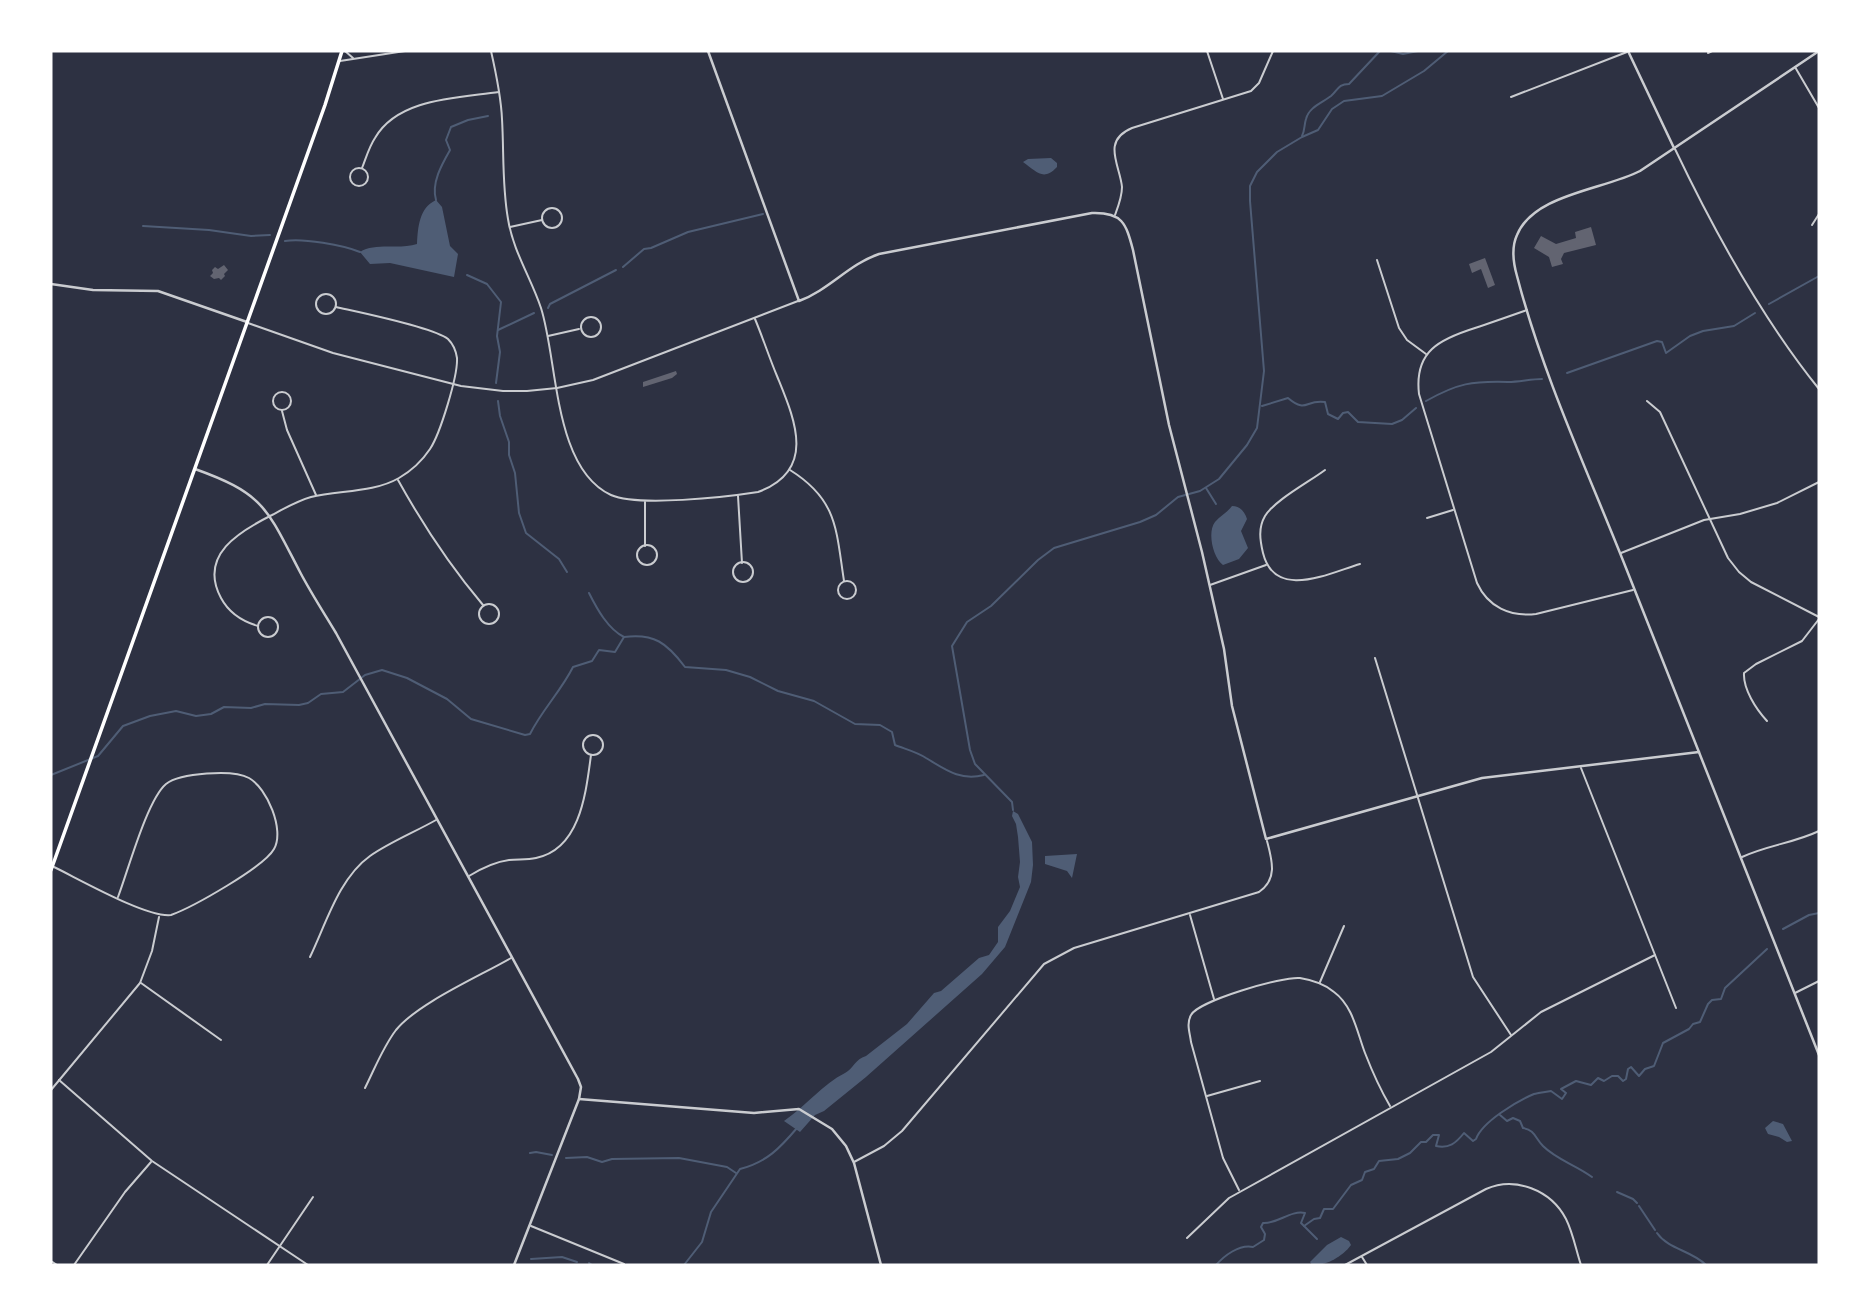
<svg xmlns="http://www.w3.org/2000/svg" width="1870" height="1316" font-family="Helvetica,sans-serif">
  <rect width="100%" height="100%" fill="#2d3142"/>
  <!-- water -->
  <g fill="#4f5d75">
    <path d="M1051 158 1057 163V167C1043 182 1036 171 1023 162L1028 159Z"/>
    <path d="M436 200 442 207 450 246 458 254 454 277 390 263 370 264 360 252C375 242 400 250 417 244 418 227 419 208 436 200Z"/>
    <path d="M1232 506C1240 506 1245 512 1247 519L1241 531 1248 548 1239 559 1223 565C1213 558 1207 532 1215 522 1220 516 1227 513 1232 506Z"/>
    <path d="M1013 811 1018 814 1032 842 1033 865 1031 882 1005 947 982 974 866 1077 824 1111 815 1115 800 1132 784 1121C806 1106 823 1084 845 1073 854 1068 855 1059 866 1056L907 1024 934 993 941 991 979 958 989 955 998 942V927L1010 911 1020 887 1018 877 1020 862 1018 837 1016 824 1012 816Z"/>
    <path d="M1077 854 1072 878 1067 871 1045 864V856Z"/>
    <path d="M1773 1121 1783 1124 1792 1141 1787 1142 1779 1137 1768 1134 1765 1128Z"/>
    <path d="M1341 1237 1349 1241 1351 1245C1342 1257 1326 1266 1312 1265L1310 1262 1327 1245Z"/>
  </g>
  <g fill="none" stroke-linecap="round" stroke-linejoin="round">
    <!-- stream -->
    <g stroke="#4f5d75" stroke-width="2">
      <path d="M1391 51 1403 54 1418 51"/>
      <path d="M1302 136C1305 130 1304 125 1306 119 1309 107 1322 103 1331 96 1338 90 1338 84 1349 84L1380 51"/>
      <path d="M436 200C431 183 442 164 450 150L446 140 451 127 468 120 488 116"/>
      <path d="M143 226 209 230 251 236 270 235"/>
      <path d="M285 241C303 238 343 245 360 252"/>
      <path d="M623 267 644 249 651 248 688 232 763 214"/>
      <path d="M467 275 487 284 501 302 497 336 500 352 496 383"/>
      <path d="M1769 304 1819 276"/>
      <path d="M548 308 550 304 616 270"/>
      <path d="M498 330 534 313"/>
      <path d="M1567 373 1657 341 1662 342 1666 353 1690 336 1703 331 1734 326 1755 313"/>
      <path d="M498 401 500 416 509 442V455L515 473 519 513 526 533 559 559 567 572"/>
      <path d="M1426 401C1458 383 1472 381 1508 382 1519 382 1531 379 1542 379"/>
      <path d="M1262 406 1288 398C1307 414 1305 399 1325 402L1328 414 1338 419 1343 413 1348 412 1358 422 1392 424 1402 420 1416 408"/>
      <path d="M1206 488 1216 504"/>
      <path d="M589 593C597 609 608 629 624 637"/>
      <path d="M51 775 98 756 123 726 150 716 176 711 196 716 211 714 224 707 251 708 265 704 299 705 308 703 321 694 343 692 365 675 382 670 407 678 447 699 471 719 525 735 530 734C542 710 561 691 573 667L592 661 599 650 615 652 624 637C654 633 667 643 685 667L726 670 750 677 778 691 814 701 855 724 880 725 892 732 895 745C905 749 917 752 926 758 946 770 960 781 984 775"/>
      <path d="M1013 810 1012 802 975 764 970 750 952 646 967 622 991 606 1038 560 1054 548 1140 522 1156 515 1178 497 1200 491 1219 479 1247 445 1257 428 1264 371 1250 201V186L1257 172 1277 152 1302 137 1318 130 1332 109 1344 101 1382 96 1424 71 1448 51"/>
      <path d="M1783 929 1809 915 1819 913"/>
      <path d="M1500 1115 1507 1121 1513 1118 1520 1121 1523 1128C1535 1130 1535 1138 1543 1146 1557 1160 1576 1165 1592 1177"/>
      <path d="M530 1153 536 1152 552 1155"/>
      <path d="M566 1158 587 1157 602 1162 612 1159 679 1158 727 1167 736 1173"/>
      <path d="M1617 1192 1633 1199 1637 1203"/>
      <path d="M1639 1206 1655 1230"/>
      <path d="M1304 1226 1317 1239"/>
      <path d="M1657 1233C1669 1250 1691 1250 1706 1265"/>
      <path d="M531 1259 562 1257 577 1262"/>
      <path d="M589 1263 592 1265"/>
      <path d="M684 1265 702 1242 711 1212 740 1169C767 1162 780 1148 797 1128"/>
      <path d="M1216 1265C1224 1256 1239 1244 1253 1247L1264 1240 1265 1234 1261 1227 1263 1223C1278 1224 1290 1210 1305 1213L1301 1223 1304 1226 1314 1219 1320 1218 1324 1209H1333L1351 1185 1362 1180 1365 1172 1374 1169 1379 1161 1398 1159 1410 1153 1421 1142H1426L1433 1135H1439L1436 1146C1449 1149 1456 1143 1464 1133L1473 1141 1476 1139C1482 1122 1517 1101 1534 1094 1538 1093 1546 1092 1551 1091L1562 1099 1566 1093 1561 1089 1576 1081 1591 1085 1598 1078 1604 1081 1612 1076H1618L1623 1081 1626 1079 1628 1069 1631 1067 1639 1076 1645 1069 1654 1066 1663 1043 1689 1029 1693 1024 1700 1022 1708 1004 1712 1000 1721 999 1725 988 1767 949"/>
    </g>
  </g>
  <!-- building -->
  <g fill="#626471">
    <path d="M1591 227 1596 245 1564 253 1561 259 1563 264 1552 267 1549 257 1534 248 1541 236 1556 244 1576 238 1575 232Z"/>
    <path d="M1485 258 1495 285 1488 288 1481 269 1472 273 1469 264Z"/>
    <path d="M224 265 228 270 224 274 225 276 221 280 219 278 214 279 210 276 213 273 212 270 215 267 218 269Z"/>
    <path d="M676 371 677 374 672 378 643 387V382Z"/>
  </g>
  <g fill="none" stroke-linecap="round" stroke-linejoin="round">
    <!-- minor -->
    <g stroke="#caccd0" stroke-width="2">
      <path d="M345 51 353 58"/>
      <path d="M491 51C496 73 501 96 502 119 504 152 502 186 508 219 513 251 531 278 541 308 558 361 553 468 611 495 638 507 726 497 758 492 818 470 794 418 777 376 769 357 763 338 755 319"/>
      <path d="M1207 51 1223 99"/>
      <path d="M1708 53 1712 51"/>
      <path d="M340 61 405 51"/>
      <path d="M1795 67 1819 108"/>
      <path d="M1511 97 1627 52"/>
      <path d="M1675 149C1715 233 1761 317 1819 389"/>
      <circle cx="359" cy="177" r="9"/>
      <path d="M362 168C366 158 369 147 375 138 398 98 458 98 499 92"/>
      <circle cx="552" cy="218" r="10"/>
      <path d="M1115 215C1118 207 1122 197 1122 187 1120 165 1101 141 1132 128L1251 91 1259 83 1273 51"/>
      <path d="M1812 225 1819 214"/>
      <path d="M510 227 542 220"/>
      <path d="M1377 260 1399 328 1407 340 1426 354"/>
      <circle cx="326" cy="304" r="10"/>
      <path d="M1527 310C1510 316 1493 322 1475 328 1440 339 1414 351 1419 394L1477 583C1488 607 1510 617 1536 614L1633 590"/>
      <circle cx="591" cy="327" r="10"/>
      <path d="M248 323 333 353 461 386 503 391H527L557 388 593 380 798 301"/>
      <path d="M548 336 579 329"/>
      <circle cx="282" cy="401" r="9"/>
      <path d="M1647 401 1660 412 1728 558 1739 572 1751 582 1819 617"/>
      <path d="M282 411 287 430 316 495"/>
      <path d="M790 470C838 500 836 530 844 581"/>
      <path d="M1325 470C1309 482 1275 500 1265 516 1258 528 1260 540 1263 553 1275 601 1329 573 1360 564"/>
      <path d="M398 480C423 525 450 566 483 605"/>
      <path d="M738 496 742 563"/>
      <path d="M645 502V546"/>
      <path d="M1427 518 1453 510"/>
      <circle cx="647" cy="555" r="10"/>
      <path d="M1621 553 1704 520 1740 514 1777 503 1819 482"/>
      <circle cx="743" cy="572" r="10"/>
      <circle cx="847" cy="590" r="9"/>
      <path d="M1210 585 1266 565"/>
      <circle cx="489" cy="614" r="10"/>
      <circle cx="268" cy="627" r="10"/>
      <path d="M258 626C241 621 229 613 221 598 198 555 240 531 272 515 285 508 297 501 311 497 339 490 373 493 399 478 411 471 422 461 430 449 440 434 458 376 457 358 456 351 453 344 448 339 433 327 358 312 336 307"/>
      <path d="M1375 658 1473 977 1511 1035"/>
      <path d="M1767 721C1756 709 1743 689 1744 673L1756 664 1802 641 1819 619"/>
      <circle cx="593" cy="745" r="10"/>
      <path d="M1581 768 1676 1008"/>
      <path d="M1742 857C1768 845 1794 843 1819 831"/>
      <path d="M54 867C79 879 147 918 171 915 193 907 264 867 274 849 285 830 267 788 249 778 233 769 180 773 166 784 147 800 128 871 118 897"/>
      <path d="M469 876C482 868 494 862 509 860 518 859 527 860 536 858 581 849 586 791 591 755"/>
      <path d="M1190 915 1214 999"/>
      <path d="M310 957C326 924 339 878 370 856 390 842 415 832 436 820"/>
      <path d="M1320 982 1344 926"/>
      <path d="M141 983 221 1040"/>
      <path d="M1795 993 1819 981"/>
      <path d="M59 1080 152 1161 308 1265"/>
      <path d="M365 1088C375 1068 383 1047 396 1030 418 1003 480 976 511 958"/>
      <path d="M51 1090 140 983 152 951 159 917"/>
      <path d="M1207 1096 1260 1081"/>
      <path d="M854 1162 884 1146 902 1131 1044 964 1074 948 1259 892C1278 879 1272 860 1267 841"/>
      <path d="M1239 1190 1223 1158 1191 1042C1190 1033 1186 1024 1191 1015 1198 1001 1283 976 1300 978 1312 980 1325 984 1334 992 1353 1006 1357 1032 1365 1053 1372 1071 1380 1089 1390 1106"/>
      <path d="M531 1226 624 1264"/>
      <path d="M1187 1238 1229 1198 1491 1052 1541 1012 1655 955"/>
      <path d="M1362 1257 1367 1265"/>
      <path d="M51 1261 57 1265"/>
      <path d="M74 1265 125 1192 151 1162"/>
      <path d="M267 1265 313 1197"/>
      <path d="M1345 1265 1486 1189C1515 1176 1551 1190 1566 1219 1573 1233 1576 1250 1581 1265"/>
    </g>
    <!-- tertiary -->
    <g stroke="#caccd0" stroke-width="2.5">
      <path d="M708 51 799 301C829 290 849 264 879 254L1092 213C1122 212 1126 223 1133 250L1169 425 1202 552 1224 649 1232 706 1266 839 1482 778 1699 752"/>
      <path d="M1628 51 1674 148"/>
      <path d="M1819 51 1640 171C1603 190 1534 194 1517 235 1511 248 1513 262 1517 276 1543 376 1588 472 1626 568 1691 731 1756 893 1819 1055"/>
      <path d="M51 284 93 290 158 291 247 322"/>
      <path d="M195 469C265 494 267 509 300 572 311 593 324 613 336 633L578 1079 581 1087 579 1099 514 1265"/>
      <path d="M579 1099 754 1113 799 1109 832 1129 846 1146 854 1163 881 1265"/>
    </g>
    <!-- trunk -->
    <path stroke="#fff" stroke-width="3.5" d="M51 870 325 105 342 51"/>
  </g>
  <!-- border -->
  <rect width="1870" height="1316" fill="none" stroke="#ffffff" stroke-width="105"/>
</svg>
